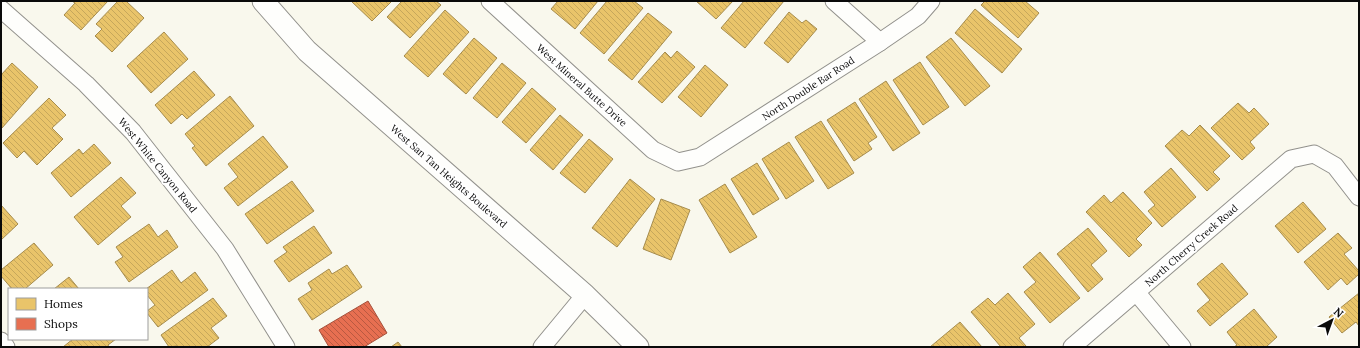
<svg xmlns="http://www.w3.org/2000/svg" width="1360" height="348" font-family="Lora,serif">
  <defs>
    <pattern id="homes-back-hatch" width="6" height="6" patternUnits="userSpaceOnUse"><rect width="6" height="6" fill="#e9c46a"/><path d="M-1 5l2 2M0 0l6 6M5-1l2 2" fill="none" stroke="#c6a75b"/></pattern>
    <pattern id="shops-back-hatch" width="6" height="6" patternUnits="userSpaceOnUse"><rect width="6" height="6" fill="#e76f51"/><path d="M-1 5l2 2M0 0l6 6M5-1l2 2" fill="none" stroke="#b95941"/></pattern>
  </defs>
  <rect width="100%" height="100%" fill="#f9f8ed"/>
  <!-- homes -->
  <g fill="url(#homes-back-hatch)" stroke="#a68c4d">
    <path d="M72 1H108L81 30 64 15 75 3Z"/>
    <path d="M118 1H126L144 18 112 52 95 36 102 29 96 24Z"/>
    <path d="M351 1H392L372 21Z"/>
    <path d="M402 1H436L441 5 410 38 387 17Z"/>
    <path d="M558 1H598L575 29 551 9Z"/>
    <path d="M607 1H634L643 8 604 54 580 33Z"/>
    <path d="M696 1H733L716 19Z"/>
    <path d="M744 1H784L745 48 721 28Z"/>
    <path d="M985 1H1025L1039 13 1018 38 981 5Z"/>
    <path d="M975 9 1022 49 1002 73 955 33Z"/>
    <path d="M445 10 469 32 428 77 404 56Z"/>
    <path d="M789 12 802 23 806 20 817 29 788 63 764 43Z"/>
    <path d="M648 13 672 32 632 80 608 60Z"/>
    <path d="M164 32 188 59 151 93 127 66Z"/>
    <path d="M474 38 497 58 466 94 443 74Z"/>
    <path d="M951 38 990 86 965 106 926 57Z"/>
    <path d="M677 51 695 67 662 103 638 82 665 52 671 58Z"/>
    <path d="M920 62 949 107 923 125 893 80Z"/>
    <path d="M12 63 38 87 2 128 1 75Z"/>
    <path d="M502 63 526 83 497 118 473 98Z"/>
    <path d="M705 65 728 85 701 117 678 97Z"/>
    <path d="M194 71 215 95 187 119 182 114 171 124 155 105Z"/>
    <path d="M886 81 920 133 893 151 859 99Z"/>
    <path d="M532 88 556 109 526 143 502 122Z"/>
    <path d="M230 96 254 126 206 166 192 148 195 146 185 134Z"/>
    <path d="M49 98 66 115 52 128 63 139 37 165 24 151 17 158 3 143Z"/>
    <path d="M855 102 877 137 868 143 872 149 854 161 827 120Z"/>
    <path d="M1238 103 1249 113 1254 108 1269 124 1250 142 1255 148 1242 160 1211 128Z"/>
    <path d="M560 115 583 135 553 170 530 150Z"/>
    <path d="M821 121 854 173 828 189 795 137Z"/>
    <path d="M1200 125 1230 156 1213 172 1220 179 1207 191 1165 146 1182 130 1189 136Z"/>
    <path d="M263 136 288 167 238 206 224 188 238 177 228 164Z"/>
    <path d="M589 139 613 159 585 193 560 173Z"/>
    <path d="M789 142 814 181 786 199 762 159Z"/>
    <path d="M94 144 111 163 71 197 51 173 79 149 83 154Z"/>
    <path d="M757 163 779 199 753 215 731 179Z"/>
    <path d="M1171 168 1196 197 1162 227 1148 211 1155 205 1144 192Z"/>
    <path d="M121 177 136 193 121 206 131 217 98 245 74 217Z"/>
    <path d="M630 179 655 199 617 247 592 228Z"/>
    <path d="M292 181 314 211 267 244 245 214Z"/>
    <path d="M725 184 757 237 730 253 699 200Z"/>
    <path d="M1123 192 1152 223 1136 239 1142 245 1129 257 1086 212 1104 195 1111 203Z"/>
    <path d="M661 199 690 210 671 260 643 249Z"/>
    <path d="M1303 202 1326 229 1298 253 1275 226Z"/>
    <path d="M1 205 18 224 1 240Z"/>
    <path d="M149 224 158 237 167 230 178 247 129 282 115 262 123 257 116 247Z"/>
    <path d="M314 226 332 253 289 282 274 261 287 252 283 247Z"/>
    <path d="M1088 228 1107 251 1091 265 1103 279 1088 292 1057 254Z"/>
    <path d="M1338 233 1352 248 1344 254 1359 271V274L1347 285 1341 278 1328 290 1304 262Z"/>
    <path d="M34 243 53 265 25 289H12L1 276V270Z"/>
    <path d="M1040 252 1080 298 1050 323 1024 292 1036 282 1023 267Z"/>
    <path d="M1222 263 1248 294 1210 326 1197 311 1210 300 1197 284Z"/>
    <path d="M347 265 362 287 312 320 298 299 312 290 308 283 329 269 332 274Z"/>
    <path d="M172 270 181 283 195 272 208 290 158 327 147 313V311L155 305 147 295 146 289Z"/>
    <path d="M69 277 79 289H54Z"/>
    <path d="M1008 293 1035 324 1019 338 1026 346 1025 347H1001L971 312 988 298 995 305Z"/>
    <path d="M1359 293V326L1356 322 1342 333 1329 317Z"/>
    <path d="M213 298 227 316 211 328 219 338 207 347H178L177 346 169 347 161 335Z"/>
    <path d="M1254 309 1277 337 1266 347H1234L1237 345 1227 332Z"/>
    <path d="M960 322 982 347H930Z"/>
    <path d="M73 339H116L108 345 109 347H63Z"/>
    <path d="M398 342 402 347H391Z"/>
  </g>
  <!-- shops -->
  <path fill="url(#shops-back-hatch)" stroke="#a5513c" d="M368 301 387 333 364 347H329L319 330Z"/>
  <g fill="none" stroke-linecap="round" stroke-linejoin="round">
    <!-- minor casing -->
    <g stroke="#92918c" stroke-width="19">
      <g id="minor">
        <path d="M490 1 653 150 678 162 700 157 880 42 918 16 931 1"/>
        <path d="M834 1 880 42"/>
        <path d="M1 9 86 84 133 132 225 249 286 347"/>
        <path d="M1136 292 1182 347"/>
        <path d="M1 341 6 347"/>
        <path d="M542 347 585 295"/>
        <path d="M1072 347 1291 159 1314 154 1335 166 1359 197"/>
      </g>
    </g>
    <!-- tertiary casing -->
    <g stroke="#92918c" stroke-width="23">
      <path id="tertiary" d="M263 1 307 51 585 295 638 347"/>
    </g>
    <!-- minor -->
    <use href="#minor" stroke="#fefefc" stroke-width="17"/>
    <!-- tertiary -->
    <use href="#tertiary" stroke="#fefefc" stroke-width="21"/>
  </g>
  <g text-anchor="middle" stroke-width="4" stroke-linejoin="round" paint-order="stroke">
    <!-- street labels -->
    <g font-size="10" fill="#0a0a0a" stroke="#fff">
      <text transform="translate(582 85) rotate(42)" y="4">West Mineral Butte Drive</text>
      <text transform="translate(808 88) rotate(-33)" y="4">North Double Bar Road</text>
      <text transform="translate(158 165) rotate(51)" y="4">West White Canyon Road</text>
      <text transform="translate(449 176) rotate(41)" y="4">West San Tan Heights Boulevard</text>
      <text transform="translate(1191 245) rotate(-41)" y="4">North Cherry Creek Road</text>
    </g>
  </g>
  <!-- border -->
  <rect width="1360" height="348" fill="none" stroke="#0a0a0a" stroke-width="4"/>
  <!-- legend -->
  <rect x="8" y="288" width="140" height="52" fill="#ffffff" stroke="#9d9d9d"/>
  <rect x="16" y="298" width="20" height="12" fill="#e9c46a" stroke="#9d9d9d"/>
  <text x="44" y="308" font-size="12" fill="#0a0a0a">Homes</text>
  <rect x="16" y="318" width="20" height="12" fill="#e76f51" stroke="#9d9d9d"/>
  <text x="44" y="328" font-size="12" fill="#0a0a0a">Shops</text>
  <!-- north arrow -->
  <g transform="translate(1332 320) rotate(41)" stroke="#ffffff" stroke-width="3" paint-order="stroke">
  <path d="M0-3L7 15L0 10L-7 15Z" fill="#0a0a0a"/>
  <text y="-6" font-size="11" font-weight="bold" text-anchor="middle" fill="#0a0a0a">N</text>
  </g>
</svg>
